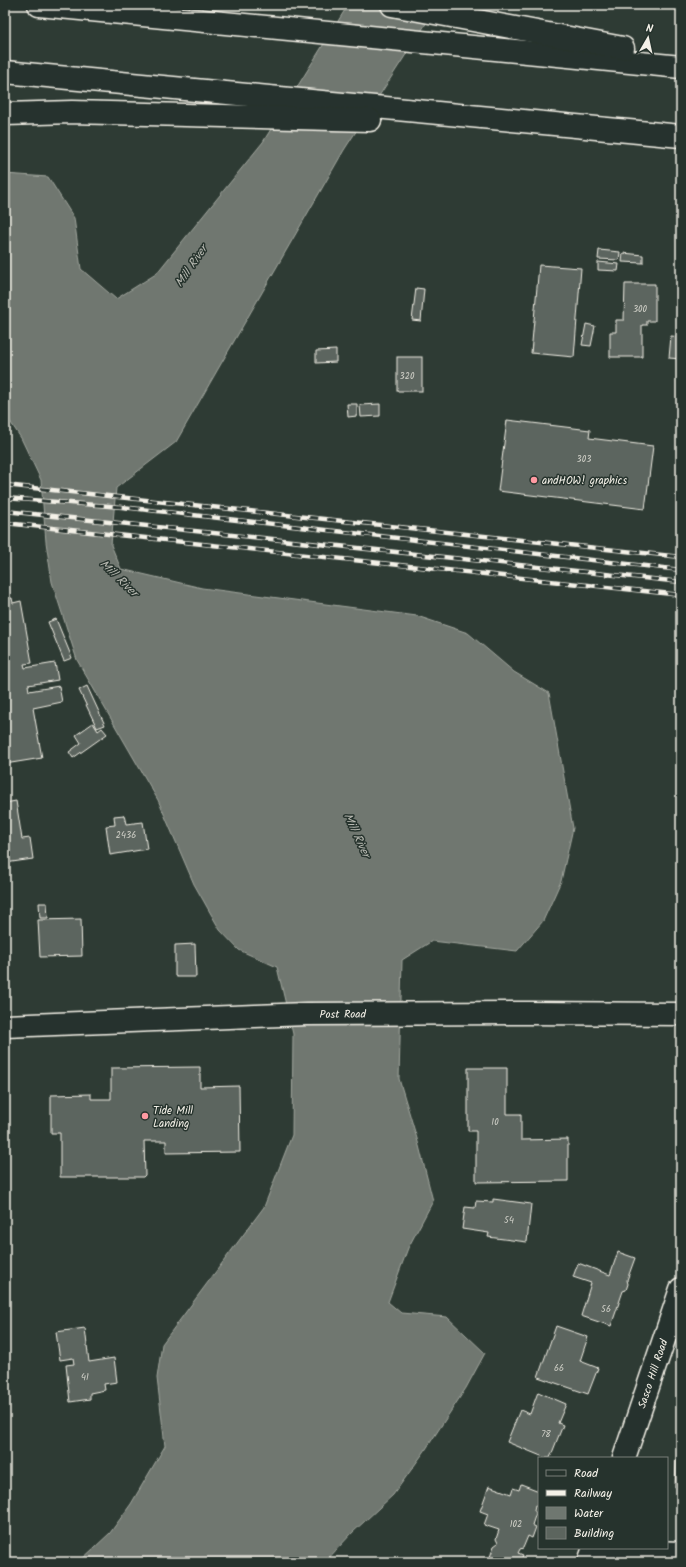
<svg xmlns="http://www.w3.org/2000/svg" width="686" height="1567" font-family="Kalam,sans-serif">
  <rect width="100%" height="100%" fill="#2e3b34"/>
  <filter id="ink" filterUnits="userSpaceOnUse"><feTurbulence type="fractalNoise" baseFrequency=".025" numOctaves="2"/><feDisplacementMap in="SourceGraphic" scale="8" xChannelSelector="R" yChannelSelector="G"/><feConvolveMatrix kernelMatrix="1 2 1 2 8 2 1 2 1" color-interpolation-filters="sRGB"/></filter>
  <g filter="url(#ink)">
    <!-- water -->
    <path fill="#6f7770" stroke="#a4a8a0" d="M348 5H438L344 150 176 442 116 488 111 545 121 569 202 588 417 616 468 633 514 672 549 693 573 828 561 881 543 921 517 951 432 941 402 960 399 1079 418 1142 433 1201 408 1248 388 1302 401 1313 447 1317 485 1353 466 1388 424 1452 393 1495 352 1533 325 1562H79L110 1533 131 1504 165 1446 157 1378 162 1344 264 1207 292 1135 293 1034 277 967 239 950 220 930 194 884 158 800 77 660 52 582 46 542 41 480 21 438 5 414V174L48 177 74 218 81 269 116 299 156 274 263 142Z"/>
    <!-- building -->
    <g fill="#5c655e" stroke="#f4f1e8">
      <path d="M599 250 620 252 619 260 598 259Z"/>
      <path d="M623 253 643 255V263L622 262Z"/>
      <path d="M598 262 619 264 618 271 598 270Z"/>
      <path d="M539 265 581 268 574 357 531 353Z"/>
      <path d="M625 284H655V321H647V325H642V357H610V332H616V320H624Z"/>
      <path d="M416 288 424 289 421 321 412 320Z"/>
      <path d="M586 324 595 326 591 346 582 345Z"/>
      <path d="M671 336 681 337V359L669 358Z"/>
      <path d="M336 350V362L316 363V351Z"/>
      <rect x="397" y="357" width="25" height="34"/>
      <path d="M347 404H357V416L348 417Z"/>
      <path d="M380 404V416L361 417 360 405Z"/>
      <path d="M507 420 590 430 589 438 653 446 645 509 498 491Z"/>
      <path d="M12 598 13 603 21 601 32 663 24 664 25 668 55 663 58 680 28 685 29 691 59 686 62 702 33 708 42 758 5 764V599Z"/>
      <path d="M56 619 72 658 64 661 48 622Z"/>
      <path d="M87 686 105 725 97 728 79 690Z"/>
      <path d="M93 723 98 731 102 728 107 734 73 758 69 752 81 743 76 735Z"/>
      <path d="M16 801 22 839 30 838 33 859 5 863V803Z"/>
      <path d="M124 815 126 824 143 822 147 849 110 855 106 826 115 825 114 816Z"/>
      <path d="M39 903H47L48 918H40Z"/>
      <path d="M81 919 82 956 40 957 38 920Z"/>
      <path d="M195 944 196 977H177L175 976V945Z"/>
      <path d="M200 1067V1087L239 1086 240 1152 166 1153V1141H144L145 1175 143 1177H60V1133H51V1095L91 1094V1099H111V1068Z"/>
      <path d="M468 1068H507V1114H521V1140L568 1139V1181L476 1182V1131H468Z"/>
      <path d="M493 1199 531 1204 527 1242 488 1237 489 1233 462 1229 465 1207 475 1208 476 1201 493 1202Z"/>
      <path d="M618 1252 635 1258 627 1280 628 1284 626 1290 623 1291 611 1326 581 1316 591 1283 573 1277 578 1263 610 1275Z"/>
      <path d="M556 1326 588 1337 580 1361 598 1368 588 1394 538 1377Z"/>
      <path d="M85 1328 89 1362 114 1358 117 1382 104 1384 105 1390 90 1393V1399L70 1402 66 1365 74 1364 73 1358 60 1360 56 1332Z"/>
      <path d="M538 1392 566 1404 558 1423 563 1425 550 1458H546L507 1442 520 1410 530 1414Z"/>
      <path d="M676 1460H681V1488L675 1487Z"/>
      <path d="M521 1484 539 1491V1506L535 1505 534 1510 536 1513 532 1525 536 1527 532 1538 528 1536 523 1548 520 1549 518 1553 523 1555 520 1562H505L490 1557 494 1546 498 1543 496 1539 499 1530 484 1525 488 1514 480 1511 489 1486 511 1494 513 1488 519 1490Z"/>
    </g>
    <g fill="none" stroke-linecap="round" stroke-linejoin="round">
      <!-- street casing -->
      <g stroke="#f4f1e8" stroke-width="25">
        <path id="street" d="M593 1550 681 1553"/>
      </g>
      <!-- secondary casing -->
      <g stroke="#f4f1e8" stroke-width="25">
        <g id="secondary">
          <path id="s1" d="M624 1458 681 1289"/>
          <path d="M589 1562 594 1548"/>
        </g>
      </g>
      <!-- primary casing -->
      <g stroke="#f4f1e8" stroke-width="25">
        <g id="primary">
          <path id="s2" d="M5 1026 306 1014 529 1013 681 1014"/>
        </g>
      </g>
      <!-- highway casing -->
      <g stroke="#f4f1e8" stroke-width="25">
        <g id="highway">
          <path d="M39 5 681 67"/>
          <path d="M392 5 623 48"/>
          <path d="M5 72 681 136"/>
          <path d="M5 114 72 112 370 120"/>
        </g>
      </g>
      <!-- street -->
      <use href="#street" stroke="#26332d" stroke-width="22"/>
      <!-- secondary -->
      <use href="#secondary" stroke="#26332d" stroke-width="22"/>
      <!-- primary -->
      <use href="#primary" stroke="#26332d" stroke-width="22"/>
      <!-- highway -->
      <use href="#highway" stroke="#26332d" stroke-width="22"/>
      <!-- rail casing -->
      <g stroke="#f4f1e8" stroke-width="4.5">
        <g id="rail">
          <path d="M5 485 681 557"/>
          <path d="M5 498 122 507 681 570"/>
          <path d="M5 511 681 582"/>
          <path d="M5 523 681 595"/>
        </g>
      </g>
      <!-- rail -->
      <use href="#rail" stroke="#26332d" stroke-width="3" stroke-dasharray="9" stroke-linecap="butt"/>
    </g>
  </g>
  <!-- markers -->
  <g fill="#ff9aa2" stroke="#26332d" stroke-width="1.5">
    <circle cx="534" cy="480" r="4"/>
    <circle cx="145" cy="1116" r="4"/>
  </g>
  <g text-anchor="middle" stroke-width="3" stroke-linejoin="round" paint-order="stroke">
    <!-- number labels -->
    <g font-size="9" fill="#cecec6">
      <text x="640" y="312">300</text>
      <text x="407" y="379">320</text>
      <text x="584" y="462">303</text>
      <text x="126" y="838">2436</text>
      <text x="495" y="1125">10</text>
      <text x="509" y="1223">54</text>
      <text x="606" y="1312">56</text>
      <text x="559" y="1371">66</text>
      <text x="85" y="1380">41</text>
      <text x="546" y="1437">78</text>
      <text x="516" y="1527">102</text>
    </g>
    <!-- poi labels -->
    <g font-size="11" fill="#f4f1e8" stroke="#26332d" text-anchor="start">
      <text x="542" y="484">andHOW! graphics</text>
      <text x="153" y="1114">Tide Mill<tspan x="153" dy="13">Landing</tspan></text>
    </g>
    <!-- street labels -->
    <g font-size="11" fill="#f4f1e8" stroke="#26332d">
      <text dy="4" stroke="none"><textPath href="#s2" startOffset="338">Post Road</textPath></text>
      <text dy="4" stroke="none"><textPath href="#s1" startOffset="89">Sasco Hill Road</textPath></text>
    </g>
    <!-- water labels -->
    <g font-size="12" font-style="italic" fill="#b8bab2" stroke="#26332d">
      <text transform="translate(191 266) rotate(-56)" y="4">Mill River</text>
      <text transform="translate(119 578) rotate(44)" y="4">Mill River</text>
      <text transform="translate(357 835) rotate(65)" y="4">Mill River</text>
    </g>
  </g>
  <!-- margin -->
  <rect width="686" height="1567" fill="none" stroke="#26332d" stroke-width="20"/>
  <rect x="10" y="10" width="666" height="1547" fill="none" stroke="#f4f1e8" stroke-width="1.5" filter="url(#ink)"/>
  <!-- legend -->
  <rect x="538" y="1457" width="130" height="92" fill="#26332d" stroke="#787f78"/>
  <rect x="546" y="1470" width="20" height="6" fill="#26332d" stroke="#787f78"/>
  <text x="574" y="1477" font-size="12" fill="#f4f1e8">Road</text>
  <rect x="546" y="1490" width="20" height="6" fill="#f4f1e8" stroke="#787f78"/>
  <text x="574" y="1497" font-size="12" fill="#f4f1e8">Railway</text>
  <rect x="546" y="1507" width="20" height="12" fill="#6f7770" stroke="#787f78"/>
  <text x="574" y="1517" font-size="12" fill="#f4f1e8">Water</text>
  <rect x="546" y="1527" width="20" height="12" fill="#5c655e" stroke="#787f78"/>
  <text x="574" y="1537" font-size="12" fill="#f4f1e8">Building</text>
  <!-- north arrow -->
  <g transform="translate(648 38) rotate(9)" stroke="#26332d" stroke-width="3" paint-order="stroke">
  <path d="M0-3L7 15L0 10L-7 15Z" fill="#f4f1e8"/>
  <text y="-6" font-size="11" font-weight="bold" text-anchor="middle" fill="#f4f1e8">N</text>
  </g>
</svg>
